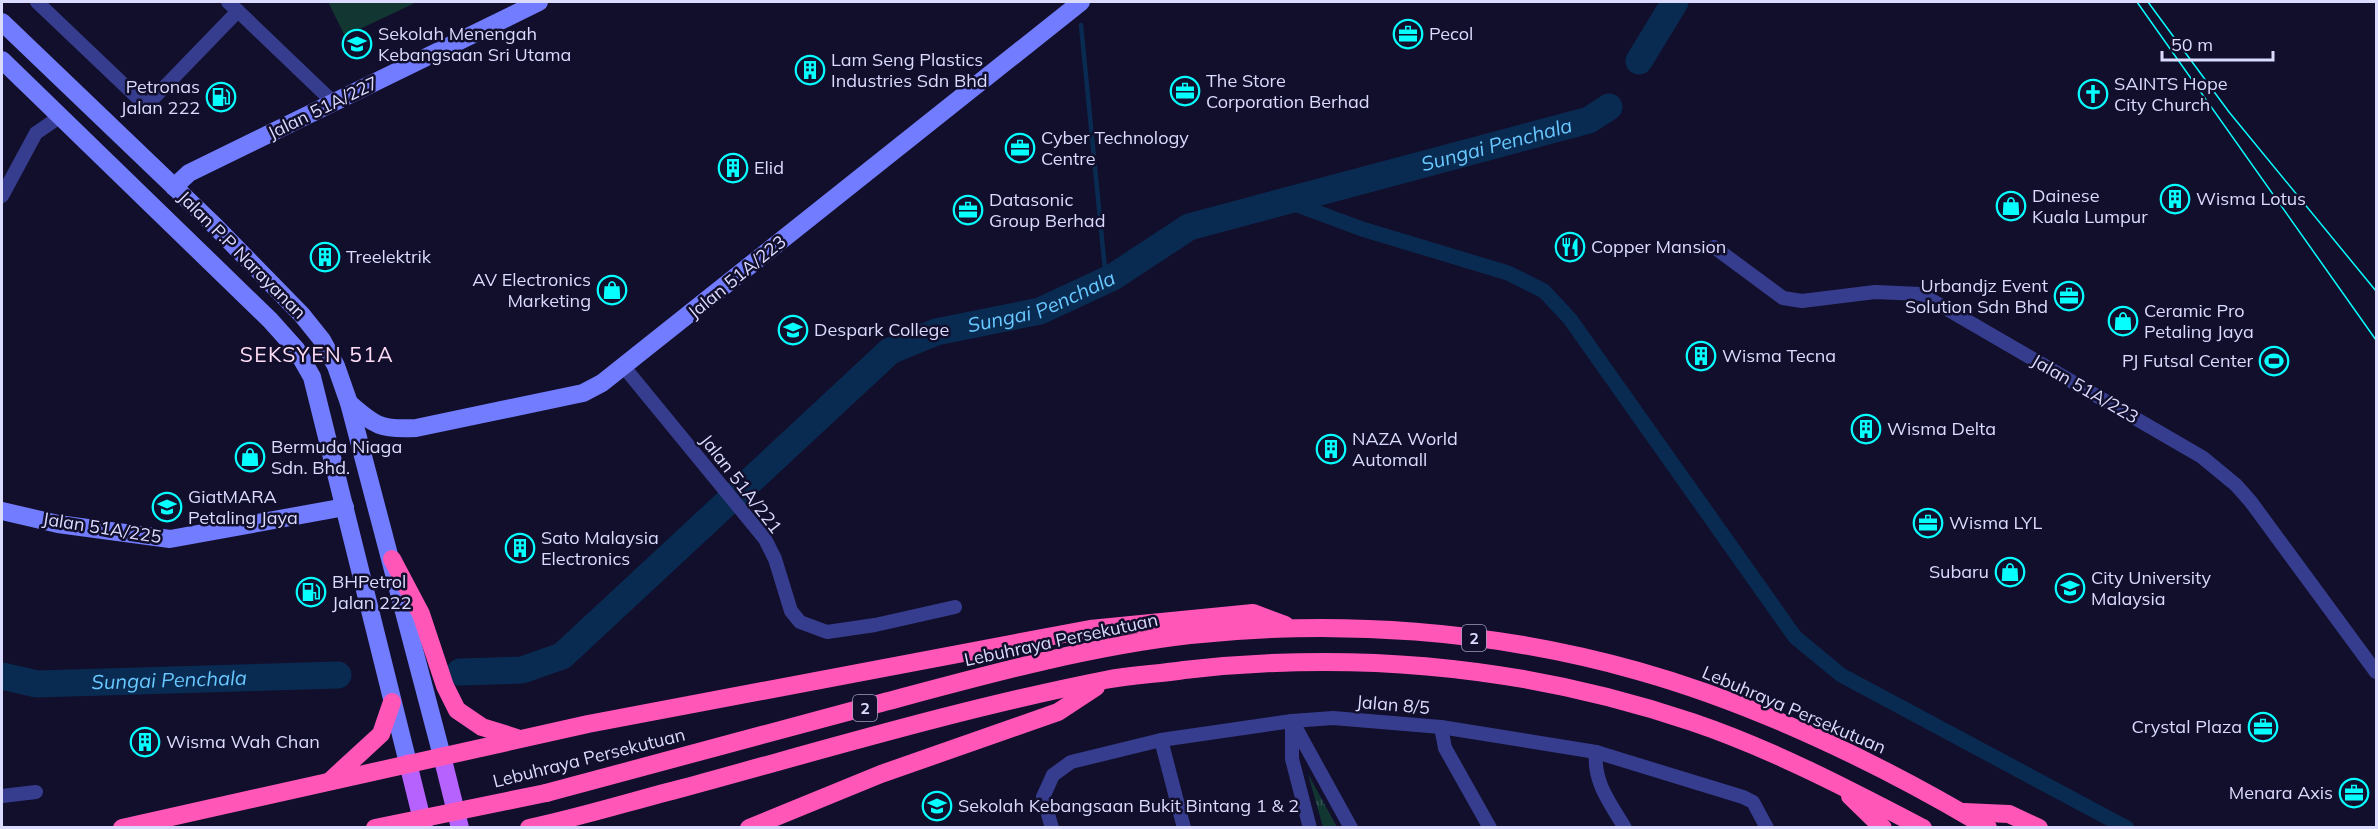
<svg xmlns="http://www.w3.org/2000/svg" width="2378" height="829" font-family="Mulish,sans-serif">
  <defs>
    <pattern id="park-tufts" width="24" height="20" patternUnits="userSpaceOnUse" patternTransform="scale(1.5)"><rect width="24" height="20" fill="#123732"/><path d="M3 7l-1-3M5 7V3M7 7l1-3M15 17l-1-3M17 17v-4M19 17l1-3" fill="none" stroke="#345351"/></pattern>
  </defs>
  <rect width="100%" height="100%" fill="#120f2c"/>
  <!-- grass -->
  <path fill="#123732" d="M328 2H417L345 36Z"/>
  <!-- park -->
  <path fill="url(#park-tufts)" d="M1308 774 1337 827H1323Z"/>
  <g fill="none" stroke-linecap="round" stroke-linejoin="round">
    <!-- stream -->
    <path stroke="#092b51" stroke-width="4.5" d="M1081 25 1106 280"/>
    <!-- canal -->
    <path stroke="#092b51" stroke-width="15" d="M1284 200 1362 229 1508 273 1544 291 1570 319 1795 637 1841 675 2127 828"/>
    <!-- river -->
    <g stroke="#092b51" stroke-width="27">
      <path d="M1639 61 1675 2"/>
      <path id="s1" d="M460 672 522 670 562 656 890 351 936 332 1040 311 1113 277 1189 227 1589 120 1609 107"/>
      <path id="s2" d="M2 676 37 684 338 675"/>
    </g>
    <!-- street -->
    <g stroke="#373d8e" stroke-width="14">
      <path d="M37 2 142 102 148 104 238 11 228 2"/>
      <path d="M238 11 334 103"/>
      <path d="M2 196 36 133 61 116"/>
      <path d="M1714 247 1783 298 1802 301 1875 292 1921 294 2202 457 2236 485 2251 502 2376 672"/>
      <path d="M624 367 765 539 775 559 791 611 800 622 827 632 875 625 955 607"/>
      <path d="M1292 721 1351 828"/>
      <path d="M1292 724V759L1310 828"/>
      <path d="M1441 727 1445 748 1490 828"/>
      <path d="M1161 740 1184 828"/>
      <path d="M1596 752C1593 782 1610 803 1625 828"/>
      <path d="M2 796 36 792"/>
      <path d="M1052 828 1043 797 1053 775 1071 762 1161 740 1292 721 1333 718 1441 727 1596 752 1743 797 1753 802 1767 828"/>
    </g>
    <!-- secondary -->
    <g stroke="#727cff" stroke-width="18">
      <path d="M2 22 214 225 302 315 322 340 336 366 349 403 442 756"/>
      <path d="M2 60 270 320 296 349 312 377 408 763"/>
      <path d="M174 187 189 173 539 2"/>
      <path d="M349 403C375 426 381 430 416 428L583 393 602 383 1081 2"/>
      <path d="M2 511 58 524 170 539 345 507"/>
    </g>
    <!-- primary -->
    <g stroke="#b562ff" stroke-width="18">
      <path d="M442 756 460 828"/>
      <path d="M408 763 424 828"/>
    </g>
    <!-- highway -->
    <g stroke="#ff56b7" stroke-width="18">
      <path d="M392 559 421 614 445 686 457 710 482 727 517 738"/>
      <path d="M331 780 381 734 392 702"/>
      <path d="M546 793C658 763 769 733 881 703 982 676 1085 647 1190 635 1339 619 1493 630 1638 671 1756 704 1883 765 1988 828"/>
      <path d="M1850 796 1883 828"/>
      <path d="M1964 812 2009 814 2039 828"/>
      <path d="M122 828 588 724 1090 629 1253 613 1285 625"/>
      <path d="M529 828C581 817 632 801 683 788 823 750 963 708 1105 680 1131 675 1158 674 1184 670 1359 650 1526 666 1692 722 1772 749 1848 789 1923 828"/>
      <path d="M749 828 881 774 1058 712 1096 687"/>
    </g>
    <!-- tram -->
    <g stroke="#07feff" stroke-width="1.5">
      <path d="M2137 2 2376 340"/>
      <path d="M2148 2 2229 112 2376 291"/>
    </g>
    <!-- highway-bridge -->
    <path stroke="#ff56b7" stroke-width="18" d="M375 828 546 793"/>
  </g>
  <!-- icons -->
  <defs>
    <g id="office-ring" transform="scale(1.5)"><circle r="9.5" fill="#120f2c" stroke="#07feff" stroke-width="1.5"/><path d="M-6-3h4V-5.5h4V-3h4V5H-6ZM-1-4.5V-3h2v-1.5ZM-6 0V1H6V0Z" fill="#07feff"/></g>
    <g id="school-ring" transform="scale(1.5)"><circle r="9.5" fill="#120f2c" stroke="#07feff" stroke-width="1.5"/><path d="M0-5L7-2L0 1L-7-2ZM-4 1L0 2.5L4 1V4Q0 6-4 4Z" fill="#07feff"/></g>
    <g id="building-ring" transform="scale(1.5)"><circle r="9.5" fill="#120f2c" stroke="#07feff" stroke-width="1.5"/><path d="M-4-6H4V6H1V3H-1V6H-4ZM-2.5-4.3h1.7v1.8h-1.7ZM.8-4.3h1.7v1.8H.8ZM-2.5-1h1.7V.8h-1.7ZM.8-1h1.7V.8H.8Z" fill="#07feff"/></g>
    <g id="church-ring" transform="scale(1.5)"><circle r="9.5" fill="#120f2c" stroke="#07feff" stroke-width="1.5"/><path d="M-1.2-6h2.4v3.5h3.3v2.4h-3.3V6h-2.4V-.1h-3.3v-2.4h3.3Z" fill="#07feff"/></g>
    <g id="fuel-ring" transform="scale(1.5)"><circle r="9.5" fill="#120f2c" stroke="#07feff" stroke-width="1.5"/><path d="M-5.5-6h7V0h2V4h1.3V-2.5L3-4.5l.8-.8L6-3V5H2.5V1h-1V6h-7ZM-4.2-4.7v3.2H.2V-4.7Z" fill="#07feff"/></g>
    <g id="shop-ring" transform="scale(1.5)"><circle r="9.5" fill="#120f2c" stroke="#07feff" stroke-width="1.5"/><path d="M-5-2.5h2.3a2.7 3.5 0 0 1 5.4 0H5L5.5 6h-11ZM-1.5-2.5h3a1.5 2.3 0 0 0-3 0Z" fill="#07feff"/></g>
    <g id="restaurant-ring" transform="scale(1.5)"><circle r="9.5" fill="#120f2c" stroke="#07feff" stroke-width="1.5"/><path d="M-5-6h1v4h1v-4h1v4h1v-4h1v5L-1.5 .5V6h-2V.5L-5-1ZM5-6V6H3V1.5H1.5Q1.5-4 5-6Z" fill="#07feff"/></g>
    <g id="university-ring" transform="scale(1.5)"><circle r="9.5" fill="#120f2c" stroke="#07feff" stroke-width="1.5"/><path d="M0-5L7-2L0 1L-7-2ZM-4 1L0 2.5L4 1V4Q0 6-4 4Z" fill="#07feff"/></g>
    <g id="stadium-ring" transform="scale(1.5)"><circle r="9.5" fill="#120f2c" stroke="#07feff" stroke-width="1.5"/><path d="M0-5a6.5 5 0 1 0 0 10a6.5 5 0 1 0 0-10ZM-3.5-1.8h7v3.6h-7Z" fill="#07feff"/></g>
  </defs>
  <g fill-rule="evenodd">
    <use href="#office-ring" x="1408" y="34"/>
    <use href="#school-ring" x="357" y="44"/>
    <use href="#building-ring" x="810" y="70"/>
    <use href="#office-ring" x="1185" y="91"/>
    <use href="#church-ring" x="2093" y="94"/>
    <use href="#fuel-ring" x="221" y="97"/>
    <use href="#office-ring" x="1020" y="148"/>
    <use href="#building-ring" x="733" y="168"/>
    <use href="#building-ring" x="2175" y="199"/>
    <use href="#shop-ring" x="2011" y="206"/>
    <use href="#office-ring" x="968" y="210"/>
    <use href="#restaurant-ring" x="1570" y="247"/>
    <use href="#building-ring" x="325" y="257"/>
    <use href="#shop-ring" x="612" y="290"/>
    <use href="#office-ring" x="2069" y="296"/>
    <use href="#shop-ring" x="2123" y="321"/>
    <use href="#university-ring" x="793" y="330"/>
    <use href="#building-ring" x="1701" y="356"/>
    <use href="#stadium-ring" x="2274" y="361"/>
    <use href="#building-ring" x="1866" y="429"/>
    <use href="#building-ring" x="1331" y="449"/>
    <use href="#shop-ring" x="250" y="457"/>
    <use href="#university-ring" x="167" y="507"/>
    <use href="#office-ring" x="1928" y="523"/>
    <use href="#building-ring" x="520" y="548"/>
    <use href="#shop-ring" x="2010" y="572"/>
    <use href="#university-ring" x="2070" y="588"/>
    <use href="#fuel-ring" x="311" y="592"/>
    <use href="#office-ring" x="2263" y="727"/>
    <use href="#building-ring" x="145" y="742"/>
    <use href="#office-ring" x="2354" y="793"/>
    <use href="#school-ring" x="937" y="806"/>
  </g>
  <g text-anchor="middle" stroke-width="5" stroke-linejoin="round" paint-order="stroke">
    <!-- shield labels -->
    <g fill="#120f2c" stroke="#9f9ec0" stroke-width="1.5">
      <rect x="1462" y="625" width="24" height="26" rx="4.5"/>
      <rect x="853" y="695" width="24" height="26" rx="4.5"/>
    </g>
    <g font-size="16" font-weight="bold" fill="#dbdbff">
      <text x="1474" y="644">2</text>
      <text x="865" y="714">2</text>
    </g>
    <!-- poi labels -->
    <g font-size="18" fill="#dbdbff" stroke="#120f2c" text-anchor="start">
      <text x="378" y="40">Sekolah Menengah<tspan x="378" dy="21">Kebangsaan Sri Utama</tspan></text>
      <text x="1429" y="40">Pecol</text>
      <text x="831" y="66">Lam Seng Plastics<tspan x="831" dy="21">Industries Sdn Bhd</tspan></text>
      <text x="1206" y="87">The Store<tspan x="1206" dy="21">Corporation Berhad</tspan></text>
      <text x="2114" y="90">SAINTS Hope<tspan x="2114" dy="21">City Church</tspan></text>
      <text x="200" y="93" text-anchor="end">Petronas<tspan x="200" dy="21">Jalan 222</tspan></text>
      <text x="1041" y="144">Cyber Technology<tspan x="1041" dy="21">Centre</tspan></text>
      <text x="754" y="174">Elid</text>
      <text x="2032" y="202">Dainese<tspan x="2032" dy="21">Kuala Lumpur</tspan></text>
      <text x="2196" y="205">Wisma Lotus</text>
      <text x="989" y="206">Datasonic<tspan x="989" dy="21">Group Berhad</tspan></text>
      <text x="1591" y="253">Copper Mansion</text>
      <text x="346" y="263">Treelektrik</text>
      <text x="591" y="286" text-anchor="end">AV Electronics<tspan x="591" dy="21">Marketing</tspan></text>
      <text x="2048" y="292" text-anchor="end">Urbandjz Event<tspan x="2048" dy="21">Solution Sdn Bhd</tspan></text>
      <text x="2144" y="317">Ceramic Pro<tspan x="2144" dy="21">Petaling Jaya</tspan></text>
      <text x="814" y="336">Despark College</text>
      <text x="1722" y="362">Wisma Tecna</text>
      <text x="2253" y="367" text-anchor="end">PJ Futsal Center</text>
      <text x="1887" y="435">Wisma Delta</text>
      <text x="1352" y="445">NAZA World<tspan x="1352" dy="21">Automall</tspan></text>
      <text x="271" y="453">Bermuda Niaga<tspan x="271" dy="21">Sdn. Bhd.</tspan></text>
      <text x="188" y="503">GiatMARA<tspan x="188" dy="21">Petaling Jaya</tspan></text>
      <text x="1949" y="529">Wisma LYL</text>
      <text x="541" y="544">Sato Malaysia<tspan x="541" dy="21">Electronics</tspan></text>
      <text x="1989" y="578" text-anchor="end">Subaru</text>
      <text x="2091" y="584">City University<tspan x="2091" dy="21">Malaysia</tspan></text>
      <text x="332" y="588">BHPetrol<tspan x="332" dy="21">Jalan 222</tspan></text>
      <text x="2242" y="733" text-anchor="end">Crystal Plaza</text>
      <text x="166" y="748">Wisma Wah Chan</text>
      <text x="2333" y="799" text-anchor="end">Menara Axis</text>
      <text x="958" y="812">Sekolah Kebangsaan Bukit Bintang 1 &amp; 2</text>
    </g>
    <!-- street labels -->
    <g font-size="18" fill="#dbdbff" stroke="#120f2c">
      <text transform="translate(323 108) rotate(-26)" y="6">Jalan 51A/227</text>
      <text transform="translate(242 255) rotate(45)" y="6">Jalan P.P Narayanan</text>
      <text transform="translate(737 277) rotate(-39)" y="6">Jalan 51A/223</text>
      <text transform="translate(2085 389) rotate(30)" y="6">Jalan 51A/223</text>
      <text transform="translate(741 484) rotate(52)" y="6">Jalan 51A/221</text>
      <text transform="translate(102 528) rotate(9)" y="6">Jalan 51A/225</text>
      <text transform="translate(1061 640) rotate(-12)" y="6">Lebuhraya Persekutuan</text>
      <text transform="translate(1393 705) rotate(5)" y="6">Jalan 8/5</text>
      <text transform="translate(1794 710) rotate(23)" y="6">Lebuhraya Persekutuan</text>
      <text transform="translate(589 758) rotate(-14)" y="6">Lebuhraya Persekutuan</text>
    </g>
    <!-- water labels -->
    <g font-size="20" font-style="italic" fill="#69c8ff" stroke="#120f2c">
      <text dy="7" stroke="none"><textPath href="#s1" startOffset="1198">Sungai Penchala</textPath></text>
      <text dy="7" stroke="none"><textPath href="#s1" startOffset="712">Sungai Penchala</textPath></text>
      <text dy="7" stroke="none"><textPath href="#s2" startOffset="168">Sungai Penchala</textPath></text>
    </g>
    <!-- quarter labels -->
    <g font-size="21" letter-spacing="1.5" fill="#ffddf6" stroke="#120f2c">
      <text x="317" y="362">SEKSYEN 51A</text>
    </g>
  </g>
  <!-- border -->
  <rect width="2378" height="829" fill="none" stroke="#dbdbff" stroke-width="6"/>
  <!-- scale -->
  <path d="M2162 51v9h111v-9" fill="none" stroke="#dbdbff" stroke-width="3"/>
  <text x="2171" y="51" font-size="18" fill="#dbdbff" stroke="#120f2c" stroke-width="4.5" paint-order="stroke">50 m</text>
</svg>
